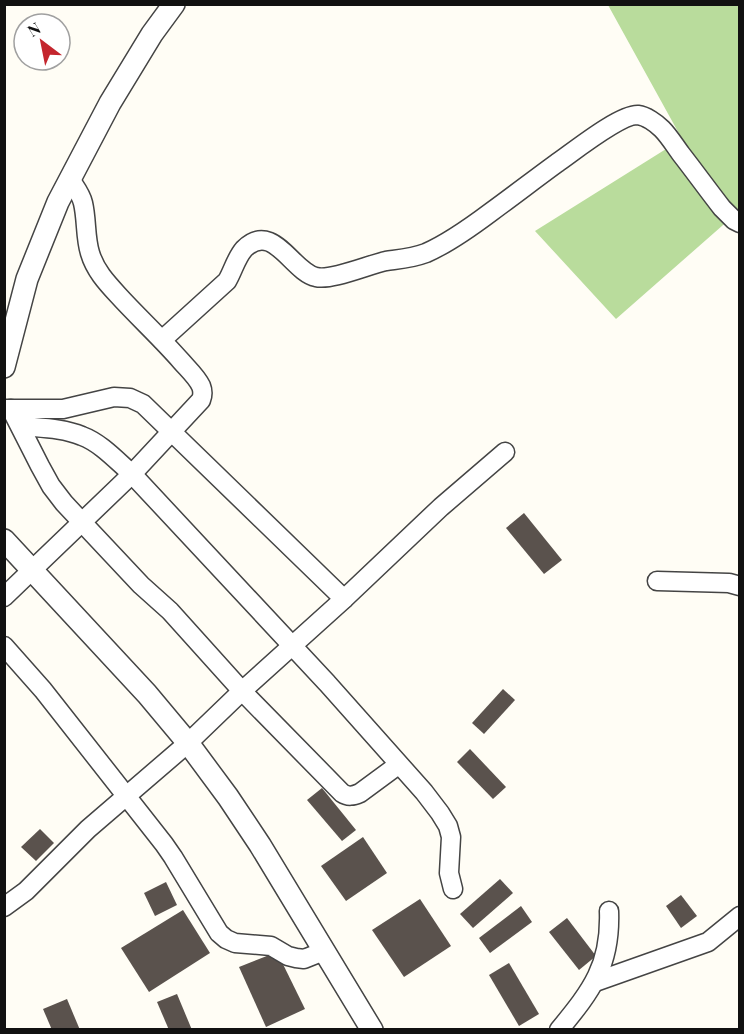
<svg xmlns="http://www.w3.org/2000/svg" width="744" height="1034" font-family="'Playfair Display',serif">
  <rect width="100%" height="100%" fill="#fffdf5"/>
  <!-- forest -->
  <path fill="#b9dc9c" d="M608 5H739V211L616 319 535 231 682 139Z"/>
  <!-- building -->
  <g fill="#5a524d">
    <path d="M524 513 562 560 544 574 506 528Z"/>
    <path d="M503 689 515 700 484 734 472 723Z"/>
    <path d="M470 749 506 787 493 799 457 762Z"/>
    <path d="M322 788 356 830 342 841 307 800Z"/>
    <path d="M40 829 54 843 36 861 21 847Z"/>
    <path d="M363 837 387 873 346 901 321 866Z"/>
    <path d="M500 879 513 893 473 928 460 914Z"/>
    <path d="M166 882 177 905 155 916 144 893Z"/>
    <path d="M681 895 697 916 681 928 666 906Z"/>
    <path d="M420 899 451 946 404 977 372 930Z"/>
    <path d="M521 906 532 922 490 953 479 938Z"/>
    <path d="M183 910 210 953 149 992 121 948Z"/>
    <path d="M567 918 596 956 579 970 549 932Z"/>
    <path d="M277 952 305 1009 266 1027 239 967Z"/>
    <path d="M509 963 539 1014 519 1026 489 975Z"/>
    <path d="M177 994 192 1030H169L157 1002Z"/>
    <path d="M67 999 80 1030H52L43 1009Z"/>
  </g>
  <g fill="none" stroke-linecap="round" stroke-linejoin="round">
    <!-- minor casing -->
    <g stroke="#444" stroke-width="21">
      <g id="minor">
        <path d="M162 340 227 281C233 271 236 258 244 249 273 220 292 272 316 277 331 281 368 265 386 261 400 259 413 258 426 253 449 243 471 227 491 212 513 196 535 179 557 163 573 152 620 114 638 115 646 116 656 123 662 129 669 136 675 146 681 154 695 172 708 190 722 208L734 220 740 223"/>
        <path d="M4 409H63L114 397 130 398 143 404 344 599"/>
        <path d="M11 409 40 466 51 486 64 503 141 585 170 611 242 691 342 793C348 797 353 796 360 793L398 765"/>
        <path d="M21 426C41 428 63 428 82 436 101 443 117 461 132 474L327 683 424 792 440 813 448 826 451 837 449 873 453 889"/>
        <path d="M657 581 729 583 740 586"/>
        <path d="M4 597 132 474 201 400C203 395 203 391 201 386 197 377 188 369 181 361 161 338 138 317 118 295 106 282 95 270 90 253 85 237 87 220 83 203 81 194 75 187 70 179"/>
        <path d="M4 646 43 690 164 844 173 857 219 933 226 939 235 943 271 946 288 956 296 958 304 959 324 951"/>
        <path d="M4 907 26 891 88 829 188 743 242 691 344 599 441 507 505 452"/>
        <path d="M595 982 708 942 740 916"/>
        <path d="M559 1030C592 990 611 965 609 911"/>
      </g>
    </g>
    <!-- tertiary casing -->
    <g stroke="#444" stroke-width="24">
      <g id="tertiary">
        <path d="M4 367 27 279 58 202 110 103 152 34 174 4"/>
        <path d="M4 540 147 694 188 743 228 797 260 845 372 1030"/>
      </g>
    </g>
    <!-- minor -->
    <use href="#minor" stroke="#fff" stroke-width="18"/>
    <!-- tertiary -->
    <use href="#tertiary" stroke="#fff" stroke-width="21"/>
  </g>
  <!-- border -->
  <rect width="744" height="1034" fill="none" stroke="#111111" stroke-width="12"/>
  <!-- north arrow -->
  <g transform="translate(42 42) rotate(328)"><circle r="28" fill="#ffffff" stroke="#a0a0a0" stroke-width="1.5"/>
  <path d="M0-4.5L10 22L0 15L-10 22Z" fill="#c4262e"/>
  <text y="-9" font-size="16" font-weight="bold" text-anchor="middle" fill="#111111">N</text>
  </g>
</svg>
